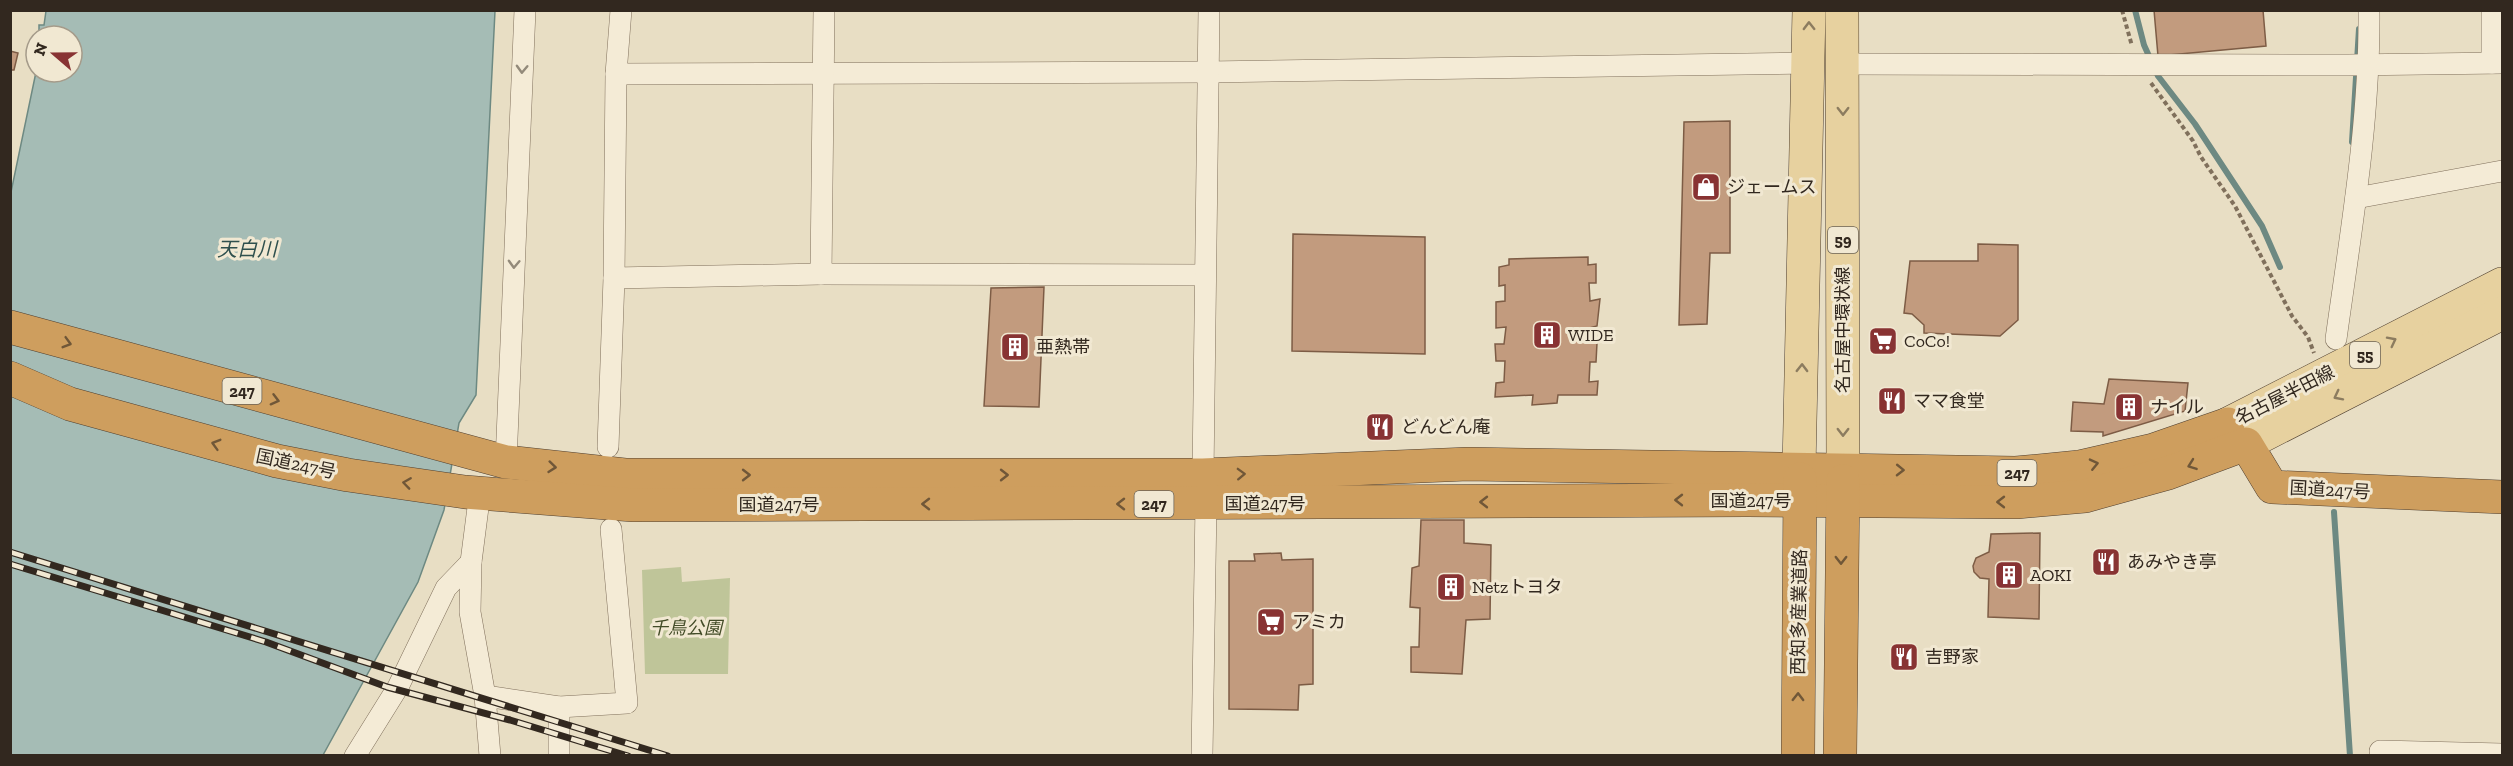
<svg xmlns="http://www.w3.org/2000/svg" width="2513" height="766" font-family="'Zilla Slab','Noto Sans JP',serif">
  <rect width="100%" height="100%" fill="#e8dec4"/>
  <!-- green -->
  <path fill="#bfc599" d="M681 567 682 582 730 578 728 674H645L642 570Z"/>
  <!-- water -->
  <path fill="#a5bcb5" stroke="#6d8982" stroke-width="1.5" d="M46 11H495L476 395 459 423 444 510 418 582 323 755 11 756V192L36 72H72V36H44V33L39 32V25H44Z"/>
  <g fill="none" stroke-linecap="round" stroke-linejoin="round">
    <!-- stream -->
    <g stroke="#6d8982" stroke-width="6">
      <path d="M2135 10 2144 45 2158 76 2195 124 2262 226 2280 267"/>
      <path d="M2352 142 2359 29"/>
      <path d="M2334 512 2350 756"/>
    </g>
  </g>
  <!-- building -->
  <g fill="#c29b7e" stroke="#7d5c45" stroke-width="1.5">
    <path d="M2154 10H2263L2266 46 2158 56Z"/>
    <path d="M10 51 18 53 14 70H10Z"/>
    <path d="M1730 121V253H1710L1707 324 1679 325 1684 122Z"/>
    <path d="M1293 234 1425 237V354L1292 351Z"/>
    <path d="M1978 244 2018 245V320L2000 336 1924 333V325L1912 314 1904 313 1910 261H1978Z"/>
    <path d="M1588 257V265L1596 264V283H1589L1590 301 1600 299 1597 326 1589 328V343H1597L1596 362H1590L1589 382 1598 381 1597 395H1558L1557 403 1532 405 1533 395 1495 397 1496 383 1504 382 1505 361H1496L1495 344H1504L1506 327 1496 328V302L1505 301V285L1499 286V267L1509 265V259Z"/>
    <path d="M1044 287 1039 407 984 406 991 288Z"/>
    <path d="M2109 379 2188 383 2185 411 2103 436V432L2071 431 2073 402 2104 404Z"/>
    <path d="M1421 520H1464V543L1491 545 1490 619 1466 620 1462 674 1411 672V647H1419L1420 608 1410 607 1412 568 1419 566Z"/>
    <path d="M2040 533 2039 619 1988 617 1989 579 1980 578 1974 572 1973 566 1976 558 1989 552 1991 534Z"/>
    <path d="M1281 553 1282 560 1313 559V684L1299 685 1298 710 1229 709V561H1255L1254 554Z"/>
  </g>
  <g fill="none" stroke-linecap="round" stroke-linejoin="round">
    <!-- street casing -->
    <g stroke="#80705c" stroke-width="22">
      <g id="street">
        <path d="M2492 63V10"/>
        <path d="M1843 64 2348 65 2502 63"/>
        <path d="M616 74 1208 72 1810 63"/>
        <path d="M2356 198 2502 171"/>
        <path d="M821 274 824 10"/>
        <path d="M614 278 821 274 1205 275"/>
        <path d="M2336 339C2351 230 2370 121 2369 10"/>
        <path d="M608 447 614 278 616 74 621 10"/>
        <path d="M506 462 525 10"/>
        <path d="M1203 475 1209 10"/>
        <path d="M480 492 471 562 470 612 485 696"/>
        <path d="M559 707V756"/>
        <path d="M2380 751 2502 754"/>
        <path d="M355 756 398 687 446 588 471 562"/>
        <path d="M490 756 485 696 559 707 627 703 611 529"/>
        <path d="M1202 756 1206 504"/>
      </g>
    </g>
    <!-- primary casing -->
    <g stroke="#4f3f30" stroke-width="34">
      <g id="primary">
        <path d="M1842 10 1843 470"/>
        <path d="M2228 424 2502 284"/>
        <path d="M2246 444 2502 313"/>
        <path d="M1799 468 1809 10"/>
      </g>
    </g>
    <!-- highway casing -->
    <g stroke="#4f3f30" stroke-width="34">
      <g id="highway">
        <path d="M10 327 506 462 625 475H1203L1468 464 2016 473 2079 467 2153 450 2228 424"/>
        <path d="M10 378 70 404 277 461 348 475 465 492 633 505 1747 500 2017 502 2085 496 2168 473 2246 444 2272 487 2502 497"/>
        <path d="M1798 756 1800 479"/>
        <path d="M1840 756 1843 481"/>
      </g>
    </g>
    <!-- path -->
    <g stroke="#80705c" stroke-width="4" stroke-dasharray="4.5 3" stroke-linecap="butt">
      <path d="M2122 10 2132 46"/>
      <path d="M2151 83 2193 141 2201 157 2235 206 2292 316 2308 337 2314 353"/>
    </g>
    <!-- street -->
    <use href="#street" stroke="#f4ebd6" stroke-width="21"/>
    <!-- primary -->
    <use href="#primary" stroke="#e7d19f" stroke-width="33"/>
    <!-- highway -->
    <use href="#highway" stroke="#ce9e5e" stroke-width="33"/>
    <!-- rail casing -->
    <g stroke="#32281f" stroke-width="7">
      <g id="rail">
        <path d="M10 552 668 756"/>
        <path d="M10 564 266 642 387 687 510 720 628 756"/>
      </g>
    </g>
    <!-- rail -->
    <use href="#rail" stroke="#f1e8d2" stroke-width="4.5" stroke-dasharray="14" stroke-linecap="butt"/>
  </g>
  <!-- one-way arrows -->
  <defs><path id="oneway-chevron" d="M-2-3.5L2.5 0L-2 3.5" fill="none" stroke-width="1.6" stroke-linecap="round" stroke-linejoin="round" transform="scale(1.5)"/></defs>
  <g stroke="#8c7c5f">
    <use href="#oneway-chevron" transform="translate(1809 26) rotate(-91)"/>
    <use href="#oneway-chevron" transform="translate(1843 111) rotate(90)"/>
    <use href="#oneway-chevron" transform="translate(2392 341) rotate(-27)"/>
    <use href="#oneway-chevron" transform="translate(1802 368) rotate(-89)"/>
    <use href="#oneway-chevron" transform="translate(2338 396) rotate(153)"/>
    <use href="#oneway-chevron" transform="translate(1843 432) rotate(90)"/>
  </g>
  <g stroke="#938a7a">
    <use href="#oneway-chevron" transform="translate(522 69) rotate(92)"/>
    <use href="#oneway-chevron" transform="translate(514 264) rotate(92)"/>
  </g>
  <g stroke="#705738">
    <use href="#oneway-chevron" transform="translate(67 343) rotate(16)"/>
    <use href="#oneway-chevron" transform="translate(275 400) rotate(15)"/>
    <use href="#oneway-chevron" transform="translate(216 444) rotate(-164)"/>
    <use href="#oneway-chevron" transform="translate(2094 464) rotate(-13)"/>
    <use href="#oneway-chevron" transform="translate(2192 465) rotate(160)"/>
    <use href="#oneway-chevron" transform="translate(552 467) rotate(6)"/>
    <use href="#oneway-chevron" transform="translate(1900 470) rotate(1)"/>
    <use href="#oneway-chevron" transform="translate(1241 474) rotate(-2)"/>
    <use href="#oneway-chevron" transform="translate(746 475)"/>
    <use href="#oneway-chevron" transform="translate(1004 475)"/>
    <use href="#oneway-chevron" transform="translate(407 483) rotate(-172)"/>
    <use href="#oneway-chevron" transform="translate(1679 500) rotate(180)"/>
    <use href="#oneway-chevron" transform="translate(1484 502) rotate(180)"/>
    <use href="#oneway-chevron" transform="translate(2001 502) rotate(-180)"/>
    <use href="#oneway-chevron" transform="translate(926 504) rotate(180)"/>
    <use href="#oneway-chevron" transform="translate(1121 504) rotate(180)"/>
    <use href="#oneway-chevron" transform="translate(1841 560) rotate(90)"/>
    <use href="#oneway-chevron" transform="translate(1798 697) rotate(-89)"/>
  </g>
  <!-- icons -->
  <defs>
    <g id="shop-square" transform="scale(1.5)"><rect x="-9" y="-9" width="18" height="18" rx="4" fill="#833" stroke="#f1e8d2"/><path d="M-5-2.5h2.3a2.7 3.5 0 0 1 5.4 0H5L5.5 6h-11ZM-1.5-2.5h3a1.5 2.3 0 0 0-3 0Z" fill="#fff"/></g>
    <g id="building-square" transform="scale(1.5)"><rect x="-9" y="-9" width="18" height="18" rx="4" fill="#833" stroke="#f1e8d2"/><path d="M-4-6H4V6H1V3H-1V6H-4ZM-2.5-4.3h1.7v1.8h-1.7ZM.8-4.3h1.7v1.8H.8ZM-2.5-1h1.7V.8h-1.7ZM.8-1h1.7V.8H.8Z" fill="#fff"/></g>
    <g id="supermarket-square" transform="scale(1.5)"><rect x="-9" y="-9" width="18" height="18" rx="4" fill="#833" stroke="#f1e8d2"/><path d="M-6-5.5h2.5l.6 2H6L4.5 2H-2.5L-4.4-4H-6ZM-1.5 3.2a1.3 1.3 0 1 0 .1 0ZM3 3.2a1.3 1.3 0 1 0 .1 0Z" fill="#fff"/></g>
    <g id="restaurant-square" transform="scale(1.5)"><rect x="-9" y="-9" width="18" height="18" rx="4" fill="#833" stroke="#f1e8d2"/><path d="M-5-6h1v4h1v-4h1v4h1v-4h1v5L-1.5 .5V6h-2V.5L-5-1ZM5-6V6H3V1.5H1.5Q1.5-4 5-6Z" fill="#fff"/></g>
  </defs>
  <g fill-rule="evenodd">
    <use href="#shop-square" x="1706" y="187"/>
    <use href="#building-square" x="1547" y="335"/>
    <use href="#supermarket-square" x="1883" y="341"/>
    <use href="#building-square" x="1015" y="347"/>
    <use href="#restaurant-square" x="1892" y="401"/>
    <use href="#building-square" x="2129" y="407"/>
    <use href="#restaurant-square" x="1380" y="427"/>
    <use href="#restaurant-square" x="2106" y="562"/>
    <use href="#building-square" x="2009" y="575"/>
    <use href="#building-square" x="1451" y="587"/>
    <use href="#supermarket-square" x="1271" y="622"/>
    <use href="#restaurant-square" x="1904" y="657"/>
  </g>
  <g text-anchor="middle" stroke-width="6" stroke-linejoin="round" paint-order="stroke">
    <!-- shield labels -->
    <g fill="#f1e8d2" stroke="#6b6255" stroke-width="1.5">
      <rect x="1828" y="227" width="30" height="26" rx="4.5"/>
      <rect x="2350" y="342" width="30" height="26" rx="4.5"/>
      <rect x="222.5" y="378" width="39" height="26" rx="4.5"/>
      <rect x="1997.5" y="460" width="39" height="26" rx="4.5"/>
      <rect x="1134.5" y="491" width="39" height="26" rx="4.5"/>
    </g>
    <g font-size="16" font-weight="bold" fill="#32281f">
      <text x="1843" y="246">59</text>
      <text x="2365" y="361">55</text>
      <text x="242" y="397">247</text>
      <text x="2017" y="479">247</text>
      <text x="1154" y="510">247</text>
    </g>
    <!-- poi labels -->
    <g font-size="18" fill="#32281f" stroke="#f1e8d2" text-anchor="start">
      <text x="1727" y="193">ジェームス</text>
      <text x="1568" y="341">WIDE</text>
      <text x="1904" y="347">CoCo!</text>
      <text x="1036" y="353">亜熱帯</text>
      <text x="1913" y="407">ママ食堂</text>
      <text x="2150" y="413">ナイル</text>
      <text x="1401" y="433">どんどん庵</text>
      <text x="2127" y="568">あみやき亭</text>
      <text x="2030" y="581">AOKI</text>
      <text x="1472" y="593">Netzトヨタ</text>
      <text x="1292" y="628">アミカ</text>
      <text x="1925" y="663">吉野家</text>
    </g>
    <!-- street labels -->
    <g font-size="18" fill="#32281f" stroke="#f1e8d2">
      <text transform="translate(1843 330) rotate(-90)" y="6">名古屋中環状線</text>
      <text transform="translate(2285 395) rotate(-27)" y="6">名古屋半田線</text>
      <text transform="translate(296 464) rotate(12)" y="6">国道247号</text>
      <text transform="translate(2330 490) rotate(3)" y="6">国道247号</text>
      <text x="1751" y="507">国道247号</text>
      <text x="1265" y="510">国道247号</text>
      <text x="779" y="511">国道247号</text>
      <text transform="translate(1799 612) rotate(-89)" y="6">西知多産業道路</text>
    </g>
    <!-- park labels -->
    <g font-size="18" font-style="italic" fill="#434c28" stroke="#f1e8d2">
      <text x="686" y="634">千鳥公園</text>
    </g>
    <!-- water labels -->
    <g font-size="20" font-style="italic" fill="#2f504e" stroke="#f1e8d2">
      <text x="247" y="256">天白川</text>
    </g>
  </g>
  <!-- border -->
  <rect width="2513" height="766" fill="none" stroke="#32281f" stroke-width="24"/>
  <!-- north arrow -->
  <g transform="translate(54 54) rotate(290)"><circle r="28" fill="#f1e8d2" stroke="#a59b8a" stroke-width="1.5"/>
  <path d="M0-4.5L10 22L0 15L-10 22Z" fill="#883333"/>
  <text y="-9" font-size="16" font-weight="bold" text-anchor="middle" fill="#32281f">N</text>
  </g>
</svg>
